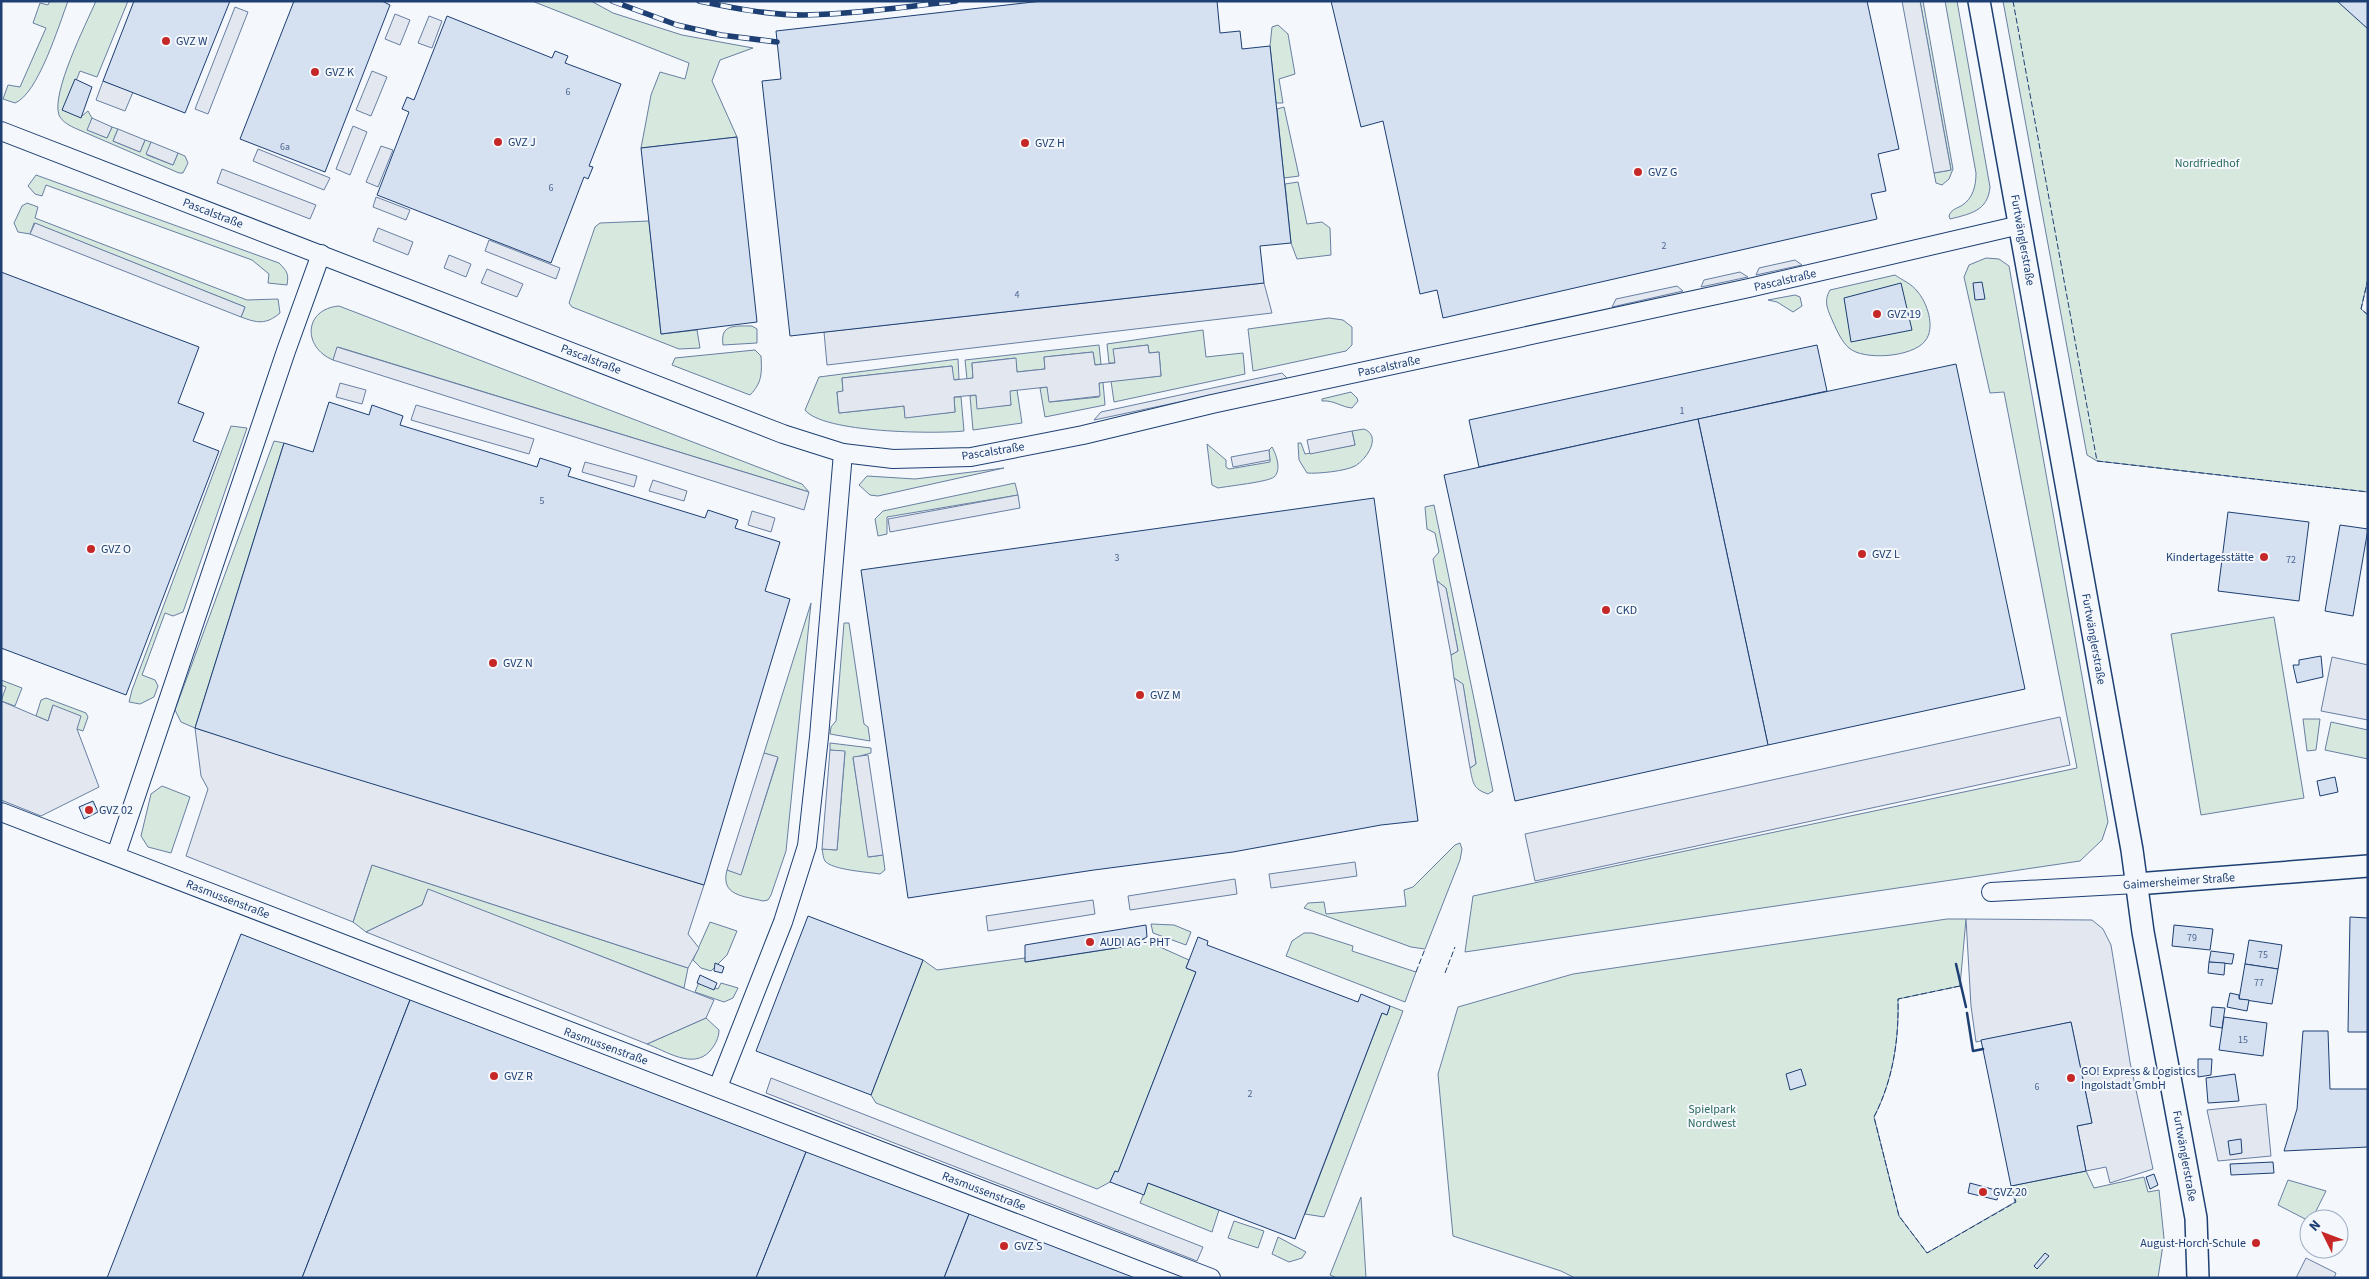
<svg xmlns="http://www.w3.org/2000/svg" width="2369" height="1279" font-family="'Source Sans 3',sans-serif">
  <rect width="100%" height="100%" fill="#f4f7fb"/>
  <!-- green -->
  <g fill="#d7e8df" stroke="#687fa3">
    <path d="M50 1H68C59 25 38 94 15 103L3 99 8 85 20 87 46 28 33 23 40 3 48 5Z"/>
    <path d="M96 1H128L97 77 80 71 65 108 82 116 88 111 92 118 88 130 107 138 112 127 118 129 113 141 140 152 145 140 151 142 147 155 173 165 178 153 185 156 188 163 183 173H179L77 129C70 126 62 122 59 115 51 93 86 24 96 1Z"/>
    <path d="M532 1H591L613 13 682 35 753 48 720 60 712 81 737 137 641 148 651 95 660 72 685 79 689 63Z"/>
    <path d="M1920 1H1923L1953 169 1949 179 1942 185 1936 183 1934 173 1951 170Z"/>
    <path d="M1945 1H1957L1990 187C1988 211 1970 214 1950 219L1949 216C1951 210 1955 209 1961 206 1973 199 1976 186 1976 173Z"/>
    <path d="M2003 1H2368V279L2361 309 2368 315V492L2097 461 2087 455Z"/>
    <path d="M1278 25 1288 34 1295 74 1279 79 1283 103H1276L1270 46 1272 27Z"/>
    <path d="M1284 107 1299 176 1284 178 1277 109Z"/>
    <path d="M36 175 279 263C287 271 289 274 287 285L268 283 269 274 252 260 46 185 42 196 35 194 28 186Z"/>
    <path d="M1298 182 1307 224 1322 222 1330 228 1331 255 1297 259 1291 243 1285 184Z"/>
    <path d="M27 203 38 207 35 218 247 300 278 299 280 313C266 325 257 323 241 317L245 307 34 223 30 234 18 232 14 223 22 206Z"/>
    <path d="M649 221 661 334 697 330 700 348 679 349 572 307 569 303 595 227 600 223Z"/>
    <path d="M1986 258 1999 259 2009 266 2108 822 2102 840 2080 861 1465 952 1473 896 2077 768 2004 392 1990 393 1964 277 1969 265Z"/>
    <path d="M1895 275C1902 280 1912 284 1917 291 1927 302 1936 328 1925 341 1913 357 1864 361 1849 348 1842 342 1837 331 1833 322 1828 310 1823 302 1830 290Z"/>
    <path d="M1795 295 1800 297 1802 306 1793 312 1777 302 1768 300Z"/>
    <path d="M339 306 802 484 809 492 338 347 333 360C302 347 304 309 339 306Z"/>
    <path d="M1329 318 1343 320 1352 327V345L1346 351 1253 371 1248 329Z"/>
    <path d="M752 326 757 329V343L723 345C720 324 734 326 752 326Z"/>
    <path d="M1203 330 1206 357 1243 353 1245 374 1114 402 1111 381 1161 376 1159 352 1149 353 1148 345 1114 349 1115 363H1109L1107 344Z"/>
    <path d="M1099 345 1101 364 1095 365 1093 352 1044 357 1045 369 1017 372 1015 358 972 363 973 378 967 379 965 360Z"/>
    <path d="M755 350 761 356C762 373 762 383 750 395L672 365 675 358Z"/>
    <path d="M958 359 959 379 953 380 952 366 842 378 843 392H837L839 413 904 406 905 417 955 412 954 397H961L964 431C935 434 823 433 805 410L819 377Z"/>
    <path d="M1103 382 1105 405 1045 417 1040 388 1048 387 1050 402 1099 397V383Z"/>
    <path d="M1017 390 1022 423 973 430 970 396 976 395 978 408 1011 405 1009 391Z"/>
    <path d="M1351 392 1357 398 1358 401 1352 408C1341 407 1334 400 1322 401V399Z"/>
    <path d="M231 426 247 428 183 612 173 616 165 613 142 675 155 680 158 686 154 697 140 704 129 702 132 690Z"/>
    <path d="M1364 429C1382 436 1367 459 1355 466 1346 471 1317 474 1307 473L1299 460 1298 443H1301L1305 454 1355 445 1352 431Z"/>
    <path d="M274 441 284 443 195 728 181 722 175 710Z"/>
    <path d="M1207 444 1226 460V467L1229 469 1270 462 1269 450 1272 447C1276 454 1282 470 1274 477 1268 482 1228 486 1218 488L1212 485Z"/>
    <path d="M1004 468 878 496 870 495 859 485 867 476 915 479Z"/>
    <path d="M1015 483 1018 495 887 517V534L878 536 875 519 883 511Z"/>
    <path d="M1434 505 1493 791 1488 794C1473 789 1473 783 1470 768L1476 764 1463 685 1454 678 1451 655 1458 651 1446 588 1437 581 1433 559 1439 552 1435 533 1427 529 1425 507Z"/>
    <path d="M811 603 786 851 771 895 768 900 763 901C744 896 720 896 727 870L741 874 778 758 764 753Z"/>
    <path d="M2274 617 2304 798 2201 815 2171 634Z"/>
    <path d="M844 623H849L864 724 868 727 870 741 830 734 831 727 836 721Z"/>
    <path d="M1 680 22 688 15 706 1 701 6 687 1 685Z"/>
    <path d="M46 698 86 713 88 717 83 731 77 729 53 705 48 721 36 716 41 700Z"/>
    <path d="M2303 719H2320L2316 750 2307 751Z"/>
    <path d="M2331 722 2368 730V759L2325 750Z"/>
    <path d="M830 743 871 748V753L853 758 869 857 883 855 885 870 880 874C868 872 832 870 825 861 823 858 823 853 822 849L837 850 845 752 830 750Z"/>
    <path d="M162 786 190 797 171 853 148 847 141 836 151 794Z"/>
    <path d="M1460 843 1462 849 1460 860 1425 949 1411 947 1304 908 1308 903 1324 902 1326 914 1406 906 1404 890 1413 887 1455 845Z"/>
    <path d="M372 865 688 968 684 988 428 890 422 905 366 932 353 922Z"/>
    <path d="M1947 919H1966L1960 986 1898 999C1899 1040 1893 1080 1874 1117L1899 1216 1927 1253 2015 1202 2011 1186 2086 1171 2094 1188 2144 1177 2148 1192 2159 1190 2164 1238 2158 1278H1575L1561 1271 1453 1236 1438 1074 1458 1007 1573 974Z"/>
    <path d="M710 922 737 931 727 955 711 971 701 968 693 960Z"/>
    <path d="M1151 924 1174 925 1191 932 1186 945 1153 933Z"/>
    <path d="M1304 933H1312L1353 946 1352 951 1416 972 1405 1002 1286 956 1292 941Z"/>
    <path d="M1142 939 1189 960 1186 968 1196 972 1118 1172 1115 1171 1110 1182 1097 1189 876 1103 871 1095 923 960 937 970 1025 958 1026 962 1129 946Z"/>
    <path d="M699 982 718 989 721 983 738 988 733 998 724 1002 695 992Z"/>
    <path d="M1390 1006 1403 1011 1324 1217 1305 1214 1382 1013 1387 1015Z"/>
    <path d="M706 1018 719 1030C719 1038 715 1045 710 1051 693 1070 666 1051 647 1044Z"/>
    <path d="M2288 1180 2326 1191 2312 1219H2309V1221L2278 1205Z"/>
    <path d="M1148 1183 1219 1210 1212 1232 1140 1203Z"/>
    <path d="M1361 1197 1366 1278H1337L1330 1275Z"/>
    <path d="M1234 1221 1264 1231 1258 1248 1228 1238Z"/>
    <path d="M1278 1237 1306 1252 1302 1258 1289 1262 1272 1254Z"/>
  </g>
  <!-- parking -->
  <g fill="#e3e8f0" stroke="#687fa3">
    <path d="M1902 1H1920L1951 170 1934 173Z"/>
    <path d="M235 7 248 12 208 114 195 109Z"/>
    <path d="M395 14 410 20 400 45 385 39Z"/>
    <path d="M429 16 442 21 432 48 418 43Z"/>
    <path d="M372 71 387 77 371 116 356 110Z"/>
    <path d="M103 81 133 92 125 111 96 100Z"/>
    <path d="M92 118 112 127 107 138 87 130Z"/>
    <path d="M353 126 367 132 350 175 336 169Z"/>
    <path d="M118 129 145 140 140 152 113 141Z"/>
    <path d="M151 142 178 153 173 165 146 154Z"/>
    <path d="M381 146 393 150 378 187 366 182Z"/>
    <path d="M258 149 330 178 324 190 253 161Z"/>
    <path d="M222 169 316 205 310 219 217 183Z"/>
    <path d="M376 197 410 210 406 220 373 207Z"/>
    <path d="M35 223 245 307 241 317 30 234Z"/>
    <path d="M378 228 413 242 408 255 373 241Z"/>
    <path d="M489 240 560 268 556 279 485 251Z"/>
    <path d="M449 255 471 264 466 277 444 268Z"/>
    <path d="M1795 260 1802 265 1756 275 1759 268Z"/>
    <path d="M487 269 523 284 517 297 481 283Z"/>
    <path d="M1740 272 1748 277 1701 287 1704 280Z"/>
    <path d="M1264 283 1272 313 827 365 824 332Z"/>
    <path d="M1677 286 1683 291 1612 307 1616 299Z"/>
    <path d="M1148 345 1149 353 1159 352 1161 376 1099 383 1100 396 1049 402 1047 387 1010 391 1011 405 977 409 976 395 954 397 955 412 905 418 904 406 839 413 837 392 843 391 842 378 952 366 954 380 973 378 972 363 1016 358 1017 372 1045 369 1044 357 1093 352 1095 365 1115 363 1113 349Z"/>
    <path d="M337 347 809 492 804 510 333 360Z"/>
    <path d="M1282 373 1288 379 1094 420 1101 412Z"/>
    <path d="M340 383 366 390 362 404 336 397Z"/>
    <path d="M416 405 534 439 529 454 411 420Z"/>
    <path d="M1352 431 1355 445 1310 454 1307 440Z"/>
    <path d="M1269 450 1270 460 1233 467 1231 457Z"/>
    <path d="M585 462 637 476 634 487 582 472Z"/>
    <path d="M653 480 687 491 684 501 649 491Z"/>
    <path d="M1018 495 1020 508 890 532 888 519Z"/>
    <path d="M752 511 775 518 771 532 748 525Z"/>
    <path d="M1437 581 1446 588 1458 651 1451 655Z"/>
    <path d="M2332 657 2368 665V720L2321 711Z"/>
    <path d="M1454 678 1463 684 1476 764 1470 768Z"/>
    <path d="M1 701 48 721 53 705 81 716 77 729 99 787 41 816 1 800Z"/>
    <path d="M2060 717 2070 765 1535 881 1525 834Z"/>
    <path d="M195 728 704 885 688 934 699 948 688 968 372 865 353 922 186 856 208 789 201 776Z"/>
    <path d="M830 750 845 751 837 850 822 849Z"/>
    <path d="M764 753 778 757 741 875 727 870Z"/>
    <path d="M868 755 883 855 868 857 853 757Z"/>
    <path d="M1355 862 1357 876 1271 888 1269 874Z"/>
    <path d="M1235 879 1237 894 1130 910 1128 896Z"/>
    <path d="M428 889 714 1000 706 1018 647 1044 366 932 422 905Z"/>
    <path d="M1093 900 1095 914 988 931 986 916Z"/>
    <path d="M1966 919 2092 920 2103 929 2111 945 2130 1062 2153 1169 2110 1183 2106 1167 2086 1171 2077 1126 2092 1123 2071 1022 1976 1042 1971 1006Z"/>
    <path d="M771 1078 1203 1247 1197 1261 766 1093Z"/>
    <path d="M2266 1104 2271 1156 2218 1161 2207 1110Z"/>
    <path d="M2306 1258 2336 1273 2334 1278H2296Z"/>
  </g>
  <!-- building -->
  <g fill="#d5e0f0" stroke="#1d3f73">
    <path d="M134 1H230L185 113 103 81Z"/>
    <path d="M294 1H382L390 5 325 172 240 139Z"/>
    <path d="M1042 1H1217L1220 33 1240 31 1242 49 1270 46 1291 243 1260 246 1264 283 790 336 762 81 781 79 776 31Z"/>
    <path d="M1331 1H1867L1899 149 1878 154 1886 191 1871 194 1877 219 1443 318 1437 290 1420 294 1383 121 1361 127Z"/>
    <path d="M2337 1H2368V29Z"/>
    <path d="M447 16 552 58 555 51 568 56 565 63 621 84 589 166 593 167 588 179 584 177 551 263 377 195 409 112 402 109 407 97 414 100Z"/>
    <path d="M75 79 92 87 81 118 62 110Z"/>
    <path d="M737 137 757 322 661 334 641 148Z"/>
    <path d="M1 272 199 347 178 403 204 413 193 441 219 451 126 695 1 648Z"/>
    <path d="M1982 282 1985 299 1975 300 1973 283Z"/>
    <path d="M1901 283 1912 330 1851 342 1844 298Z"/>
    <path d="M1817 345 1827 391 1479 467 1469 420Z"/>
    <path d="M1956 364 2025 689 1768 745 1698 419Z"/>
    <path d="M329 402 369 415 372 405 403 416 400 425 537 467 540 458 571 468 568 476 705 518 708 510 738 520 735 528 780 542 765 591 790 599 704 885 281 756 195 728 284 443 313 452Z"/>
    <path d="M1698 419 1768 745 1515 801 1444 475Z"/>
    <path d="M1374 498 1418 821 1381 825 1233 852 1094 870 908 898 861 570Z"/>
    <path d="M2228 512 2309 522 2299 601 2218 591Z"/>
    <path d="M2340 525 2368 529 2353 616 2325 611Z"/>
    <path d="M2321 656 2323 677 2297 683 2293 665H2299V660Z"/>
    <path d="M2335 777 2338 792 2320 796 2317 781Z"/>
    <path d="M93 801 98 812 84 819 79 807Z"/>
    <path d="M808 916 923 960 871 1095 756 1051Z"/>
    <path d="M2350 917 2368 918V1032H2348Z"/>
    <path d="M1146 925 1147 937 1129 946 1025 962V945Z"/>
    <path d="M2174 925 2213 929 2210 950 2172 946Z"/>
    <path d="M241 934 410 1000 302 1278H107Z"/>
    <path d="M1198 937 1208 941 1207 945 1358 1002 1361 994 1390 1006 1387 1015 1382 1013 1295 1239 1148 1183 1144 1195 1110 1182 1115 1171 1118 1172 1196 972 1186 968Z"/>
    <path d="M2249 940 2282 945 2278 969 2245 964Z"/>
    <path d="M2211 951 2234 954 2232 964 2209 962Z"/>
    <path d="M2209 962 2225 963 2224 975 2208 973Z"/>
    <path d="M715 963 724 967 722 973 714 971Z"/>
    <path d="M2245 964 2278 969 2272 1004 2239 999Z"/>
    <path d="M700 975 717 983 714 990 697 983Z"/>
    <path d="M2230 993 2239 995V999L2249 1000 2247 1011 2227 1007Z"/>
    <path d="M410 1000 806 1152 756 1278H302Z"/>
    <path d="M2212 1007 2225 1008 2222 1028 2210 1026Z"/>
    <path d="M2224 1017 2267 1023 2263 1056 2219 1050Z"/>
    <path d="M2071 1022 2092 1123 2077 1126 2086 1171 2011 1186 1981 1040Z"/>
    <path d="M2303 1031H2328L2330 1089H2368V1147L2284 1151 2297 1109Z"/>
    <path d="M2198 1059H2212L2211 1075 2198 1077Z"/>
    <path d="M1801 1069 1806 1085 1790 1090 1786 1074Z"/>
    <path d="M2235 1074 2239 1101 2208 1103 2206 1078Z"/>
    <path d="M2241 1139 2242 1153 2230 1155 2228 1141Z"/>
    <path d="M806 1152 969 1214 944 1278H756Z"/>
    <path d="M2273 1162 2274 1173 2231 1175 2230 1164Z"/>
    <path d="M2154 1174 2158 1185 2150 1189 2146 1177Z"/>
    <path d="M1970 1183 1999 1191 1997 1200 1968 1193Z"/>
    <path d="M969 1214 1135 1278H944Z"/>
    <path d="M2045 1253 2049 1256 2037 1269 2034 1266Z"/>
  </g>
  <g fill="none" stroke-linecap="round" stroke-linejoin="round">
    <!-- minor casing -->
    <g stroke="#1d3f73" stroke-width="20">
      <g id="minor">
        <path d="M1 131 783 434 843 453 893 459 971 457 1083 435 1212 404 1749 288 2020 225"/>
        <path d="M1 812 1211 1278"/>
        <path d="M116 855 286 351 321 254"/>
        <path d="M1991 892 2136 884"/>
        <path d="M718 1087 783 922 807 846 819 737 843 453"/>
      </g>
    </g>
    <!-- tertiary casing -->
    <g stroke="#1d3f73" stroke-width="24">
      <g id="tertiary">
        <path d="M1979 1 2132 850 2143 932 2196 1218 2198 1278"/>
        <path d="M2136 884 2368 866"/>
      </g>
    </g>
    <!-- minor -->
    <use href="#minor" stroke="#f4f7fb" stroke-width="18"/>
    <!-- tertiary -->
    <use href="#tertiary" stroke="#f4f7fb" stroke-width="21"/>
    <!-- rail casing -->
    <g stroke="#1d3f73" stroke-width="5.5">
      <g id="rail">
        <path d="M612 1 677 25 721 35 777 42"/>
        <path d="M699 1C733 8 769 15 804 15 855 14 905 7 956 1"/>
      </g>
    </g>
    <!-- rail -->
    <use href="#rail" stroke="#f4f7fb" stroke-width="4" stroke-dasharray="11" stroke-linecap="butt"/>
    <!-- fence -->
    <g stroke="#1d3f73" stroke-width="1" stroke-dasharray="6 2.5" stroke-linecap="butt">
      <path d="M2013 1 2097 461 2368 492"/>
      <path d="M2368 279 2361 309 2368 315"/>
      <path d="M1416 972 1425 949"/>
      <path d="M1445 973 1455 947"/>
      <path d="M1960 986 1898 999C1899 1040 1893 1080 1874 1117L1899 1216 1927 1253 2016 1202 2011 1186"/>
    </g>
    <!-- wall -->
    <g stroke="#1d3f73" stroke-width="2.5">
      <path d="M1956 964 1966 1007"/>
      <path d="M1967 1013 1973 1051 1983 1049"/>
    </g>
  </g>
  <!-- markers -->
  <g fill="#c62828" stroke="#f4f7fb" stroke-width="2">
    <circle cx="166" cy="41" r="5"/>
    <circle cx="315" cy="72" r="5"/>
    <circle cx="498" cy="142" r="5"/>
    <circle cx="1025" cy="143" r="5"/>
    <circle cx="1638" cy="172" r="5"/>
    <circle cx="1877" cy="314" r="5"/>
    <circle cx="91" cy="549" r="5"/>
    <circle cx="1862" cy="554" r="5"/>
    <circle cx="2264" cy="557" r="5"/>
    <circle cx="1606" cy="610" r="5"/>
    <circle cx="493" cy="663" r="5"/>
    <circle cx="1140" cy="695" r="5"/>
    <circle cx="89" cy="810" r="5"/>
    <circle cx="1090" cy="942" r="5"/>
    <circle cx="494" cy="1076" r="5"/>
    <circle cx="2071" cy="1078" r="5"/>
    <circle cx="1983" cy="1192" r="5"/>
    <circle cx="2256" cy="1243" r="5"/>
    <circle cx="1004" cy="1246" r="5"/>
  </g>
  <g text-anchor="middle" stroke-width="4" stroke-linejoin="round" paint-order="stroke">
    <!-- number labels -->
    <g font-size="10" fill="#4b6792">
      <text x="568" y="95">6</text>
      <text x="285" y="150">6a</text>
      <text x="551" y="191">6</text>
      <text x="1664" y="249">2</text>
      <text x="1017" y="298">4</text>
      <text x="1682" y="414">1</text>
      <text x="542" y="504">5</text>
      <text x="1117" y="561">3</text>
      <text x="2291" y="563">72</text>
      <text x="2192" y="941">79</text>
      <text x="2263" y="958">75</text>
      <text x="2259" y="986">77</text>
      <text x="2243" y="1043">15</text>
      <text x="2037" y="1090">6</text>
      <text x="1250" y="1097">2</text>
    </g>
    <!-- poi labels -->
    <g font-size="12" fill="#1d3f73" stroke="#f4f7fb" text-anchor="start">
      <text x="176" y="45">GVZ W</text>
      <text x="325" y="76">GVZ K</text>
      <text x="508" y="146">GVZ J</text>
      <text x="1035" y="147">GVZ H</text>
      <text x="1648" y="176">GVZ G</text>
      <text x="1887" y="318">GVZ 19</text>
      <text x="101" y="553">GVZ O</text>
      <text x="1872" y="558">GVZ L</text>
      <text x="2254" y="561" text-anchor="end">Kindertagesstätte</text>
      <text x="1616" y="614">CKD</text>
      <text x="503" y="667">GVZ N</text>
      <text x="1150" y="699">GVZ M</text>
      <text x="99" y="814">GVZ 02</text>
      <text x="1100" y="946">AUDI AG - PHT</text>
      <text x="2081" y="1075">GO! Express &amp; Logistics<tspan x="2081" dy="14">Ingolstadt GmbH</tspan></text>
      <text x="504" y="1080">GVZ R</text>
      <text x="1993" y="1196">GVZ 20</text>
      <text x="2246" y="1247" text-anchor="end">August-Horch-Schule</text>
      <text x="1014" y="1250">GVZ S</text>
    </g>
    <!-- park labels -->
    <g font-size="12" fill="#2c6c60" stroke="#f4f7fb">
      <text x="2207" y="167">Nordfriedhof</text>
      <text x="1712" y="1113">Spielpark<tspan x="1712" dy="14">Nordwest</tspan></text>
    </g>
    <!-- street labels -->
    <g font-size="12" fill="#1d3f73" stroke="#f4f7fb">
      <text transform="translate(213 213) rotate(21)" y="4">Pascalstraße</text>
      <text transform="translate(2023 240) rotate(80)" y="4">Furtwänglerstraße</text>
      <text transform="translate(1785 280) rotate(-13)" y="4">Pascalstraße</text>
      <text transform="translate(591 359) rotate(21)" y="4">Pascalstraße</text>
      <text transform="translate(1389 366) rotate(-12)" y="4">Pascalstraße</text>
      <text transform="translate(993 451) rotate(-9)" y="4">Pascalstraße</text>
      <text transform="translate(2094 639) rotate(80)" y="4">Furtwänglerstraße</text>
      <text transform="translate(2179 881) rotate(-4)" y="4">Gaimersheimer Straße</text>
      <text transform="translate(228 899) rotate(21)" y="4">Rasmussenstraße</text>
      <text transform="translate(606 1046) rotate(20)" y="4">Rasmussenstraße</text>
      <text transform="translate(2185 1156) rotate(80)" y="4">Furtwänglerstraße</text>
      <text transform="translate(984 1191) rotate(21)" y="4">Rasmussenstraße</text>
    </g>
  </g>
  <!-- border -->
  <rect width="2369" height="1279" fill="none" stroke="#1d3f73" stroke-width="5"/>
  <!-- north arrow -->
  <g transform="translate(2324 1234) rotate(312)"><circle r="24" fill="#f4f7fb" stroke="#9eadc5"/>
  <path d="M0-4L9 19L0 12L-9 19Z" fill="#c62828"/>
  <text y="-8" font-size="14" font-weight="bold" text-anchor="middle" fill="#1d3f73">N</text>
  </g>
</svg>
